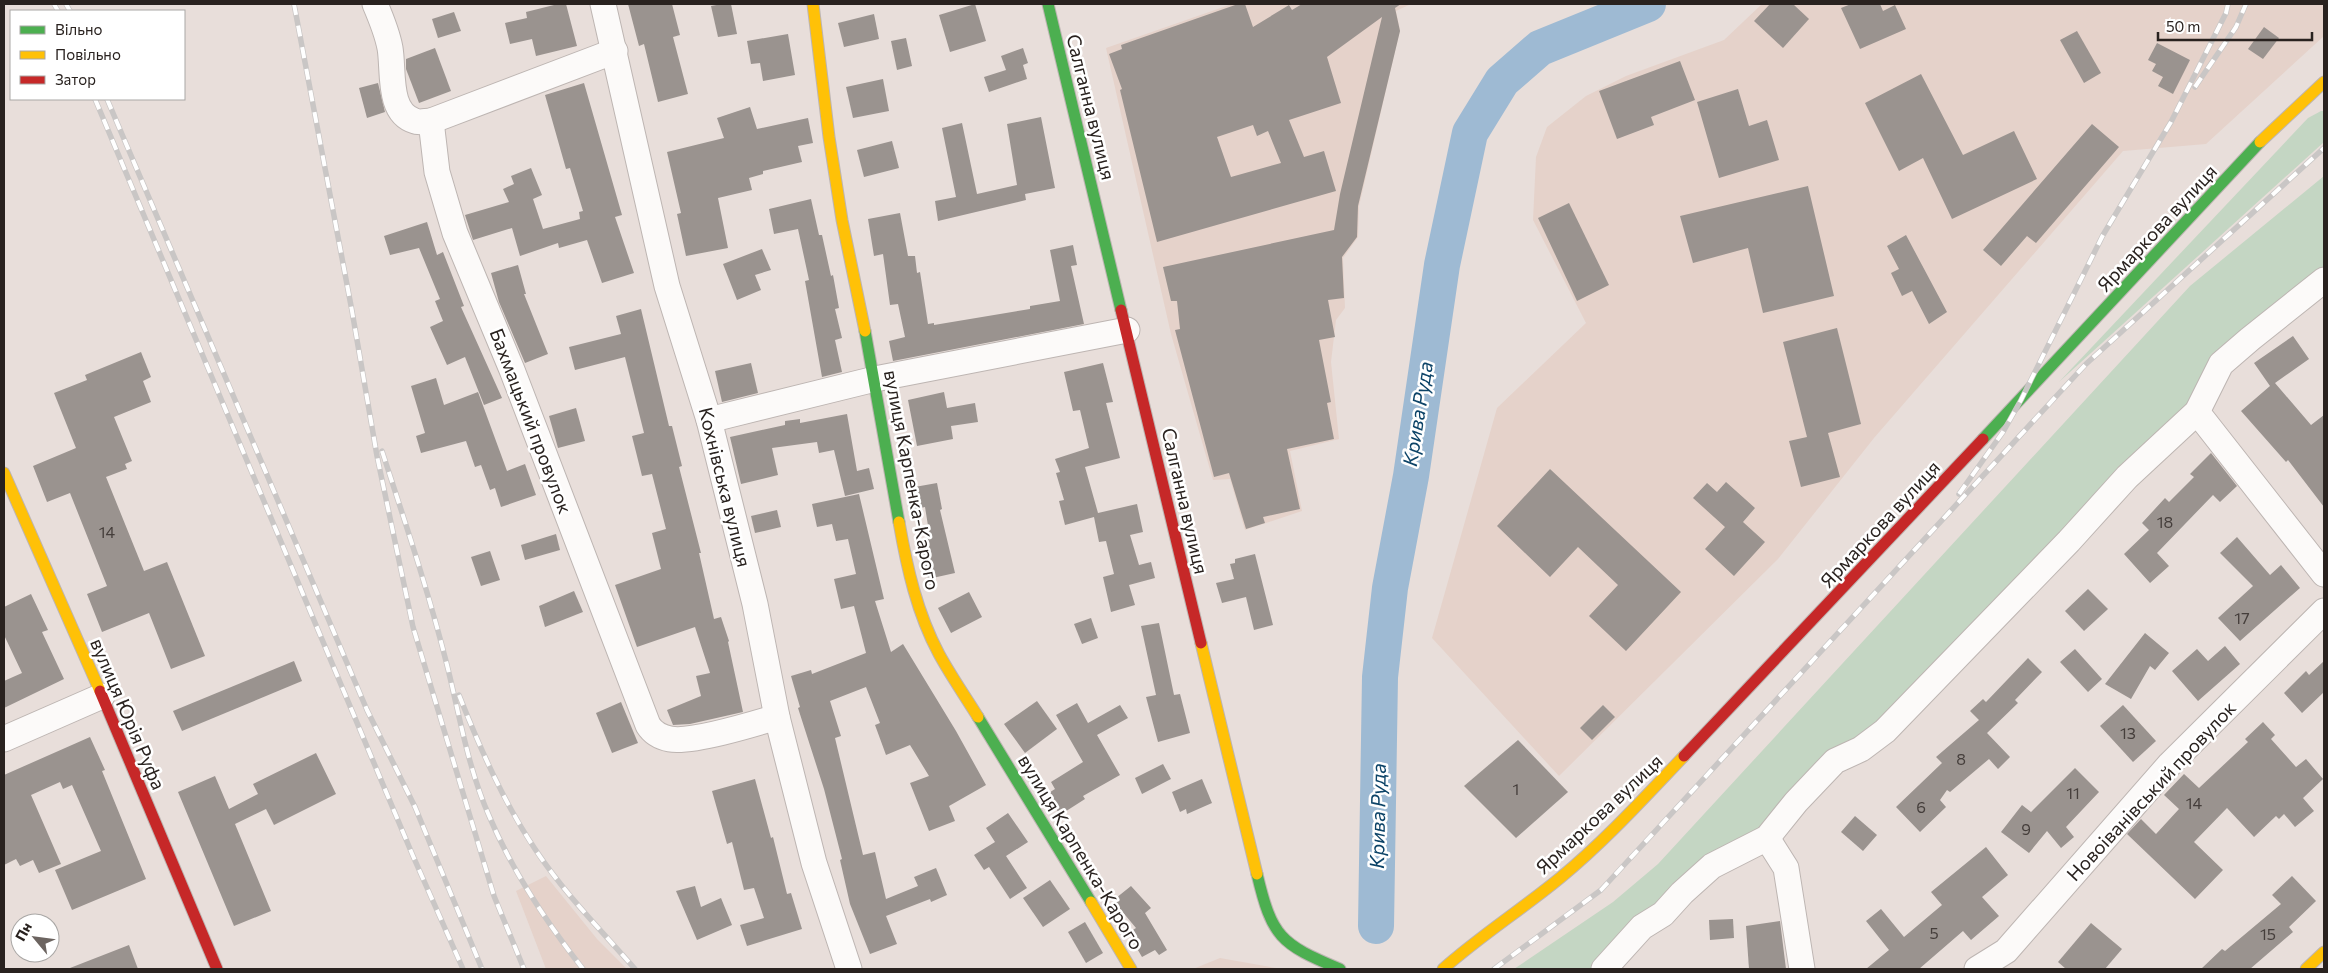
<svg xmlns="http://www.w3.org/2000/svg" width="2328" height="973" font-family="Commissioner,sans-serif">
  <rect width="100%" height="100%" fill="#e8deda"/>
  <!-- built -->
  <g fill="#e5d2ca">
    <path d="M1232 4H1411L1396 11 1400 30 1359 206 1358 237 1343 258 1345 308 1336 320 1331 362 1339 439 1290 451 1302 511 1245 530 1230 479 1213 480 1171 334 1106 48Z"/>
    <path d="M1762 4H2324V36L2206 144 2123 151 1874 438 1778 559 1559 776 1432 638 1497 408 1586 323 1533 220 1536 157 1547 127 1586 96 1626 76 1724 40Z"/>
    <path d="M546 876 597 939 627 969H546L516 891Z"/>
    <path d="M1220 958 1276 968 1278 969H1193Z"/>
  </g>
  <!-- green -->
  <g fill="#c4d6c3">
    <path d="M2321 111H2324V142L2059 382 2308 118Z"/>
    <path d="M2324 176V276L2194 410 1765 834 1601 969H1514L1613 902 1658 864 2190 286Z"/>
  </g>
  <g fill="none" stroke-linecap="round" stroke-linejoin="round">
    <!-- river -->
    <path stroke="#9ebad3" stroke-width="36" d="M1376 926 1380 677 1390 588 1411 476 1442 265 1470 133 1502 81 1540 48 1648 4"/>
  </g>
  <!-- building -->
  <g fill="#9a938f" fill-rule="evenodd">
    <path d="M558 4H566L577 46 536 56 532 39 510 44 505 23 527 18 526 12Z"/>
    <path d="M628 4H672L680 35 673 37 688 94 658 102 644 44 639 46Z"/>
    <path d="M722 4H731L737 34 718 37 711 6Z"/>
    <path d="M975 4 986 41 950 52 939 15Z"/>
    <path d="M1238 4H1245L1253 27 1289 5 1292 10 1302 4H1401L1395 8 1400 31 1358 206 1357 237 1342 257 1344 298 1328 300 1335 337 1319 340 1331 402 1327 403 1334 439 1287 449 1300 509 1263 517 1265 523 1246 529 1229 473 1214 477 1175 330 1180 329 1177 301H1171L1163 267 1334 230 1340 194 1382 17 1327 57 1341 103 1289 120 1304 157 1324 151 1336 191 1157 242 1120 90 1122 89 1109 54 1122 49 1121 45ZM1253 125 1257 136 1268 131 1281 163 1231 177 1217 137Z"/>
    <path d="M1770 4H1793L1809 19 1783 48 1754 21Z"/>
    <path d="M1851 4H1880L1883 11 1895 5 1906 29 1860 49 1841 8Z"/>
    <path d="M454 12 461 31 438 38 432 19Z"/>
    <path d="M874 14 879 39 844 47 838 23Z"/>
    <path d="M2264 27 2279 38 2263 59 2248 49Z"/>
    <path d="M2077 31 2101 73 2084 83 2060 40Z"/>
    <path d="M788 34 795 75 763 81 760 63 751 64 747 41Z"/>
    <path d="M906 38 912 66 897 70 891 41Z"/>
    <path d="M2157 43 2190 60 2173 94 2158 86 2163 77 2152 71 2156 64 2148 60Z"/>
    <path d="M435 48 451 91 419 103 406 69V59Z"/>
    <path d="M1023 48 1028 63 1023 65 1027 79 989 92 984 77 1006 70 1001 56Z"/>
    <path d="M1680 61 1695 100 1651 117 1654 125 1617 139 1599 91Z"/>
    <path d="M1921 74 1963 155 2014 131 2037 179 1952 219 1923 158 1899 171 1865 103Z"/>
    <path d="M883 79 889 111 853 118 846 87Z"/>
    <path d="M378 83 385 112 367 118 359 88Z"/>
    <path d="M584 83 622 215 615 217 634 273 602 283 587 240 559 248 558 243 520 256 512 228 473 240 465 215 509 202 503 189 514 184 511 176 531 168 542 195 533 199 543 229 580 219 579 212 583 211 570 168 566 169 545 95Z"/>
    <path d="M1738 89 1749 126 1767 120 1779 160 1719 178 1697 102Z"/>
    <path d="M750 107 757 129 808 118 813 143 798 146 802 162 763 171V174L749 178 752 190 718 198 728 248 686 256 677 214 681 213 667 152 724 138 717 118Z"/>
    <path d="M1041 117 1055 188 1025 194 1026 200 938 221 935 201 956 197 942 128 962 123 977 194 1017 185 1007 124Z"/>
    <path d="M2092 124 2119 147 2036 243 2027 236 2001 266 1983 250Z"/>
    <path d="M892 141 899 168 864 177 857 150Z"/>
    <path d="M1808 186 1834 296 1763 313 1748 248 1693 263 1680 216Z"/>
    <path d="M811 199 819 235H822L831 276 833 275 839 308 835 309 842 338 835 340 842 372 822 377 805 281 809 280 798 229 774 234 769 209Z"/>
    <path d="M1569 203 1609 285 1577 301 1538 218Z"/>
    <path d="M900 213 908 256H915L917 273 920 272 928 324 934 323V325L1030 309V306L1060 301 1050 250 1073 245 1077 265 1071 266 1084 324 893 361 889 341 905 337 898 304 890 305 883 254 874 256 868 219Z"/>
    <path d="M427 222 437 255 443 252 464 306 461 307 502 398 484 405 465 357 447 365 430 327 443 321 435 301 440 299 419 248 390 255 384 236Z"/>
    <path d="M1906 235 1947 312 1929 324 1912 291 1902 296 1891 273 1899 269 1887 246Z"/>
    <path d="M762 249 771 270 755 275 761 290 737 300 723 264Z"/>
    <path d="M518 265 526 294H524L548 354 525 363 499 302 491 273Z"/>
    <path d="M641 309 669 426H672L682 466 679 467 701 553H699L714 619 721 617 729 641 728 642 743 712 690 724 673 725 667 710 701 696 696 676 710 673 695 627 637 647 615 585 661 569 652 533 666 529 652 474 642 476 632 436 644 433 625 357 575 370 569 347 621 334 616 316Z"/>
    <path d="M1837 328 1861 424 1828 433 1840 477 1801 487 1789 441 1807 437 1783 342Z"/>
    <path d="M2293 336 2309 359 2275 383 2311 425 2324 415V507L2288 460 2286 462 2241 411 2270 386 2254 363Z"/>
    <path d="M141 352 151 377 143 381 151 402 114 417 132 461 125 464 127 469 106 477 144 571 167 562 205 656 171 669 149 613 102 632 87 594 107 586 70 493 47 502 33 466 76 448 54 393 87 380 85 375Z"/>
    <path d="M751 363 758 393 722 402 715 371Z"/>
    <path d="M1103 363 1113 402 1106 403 1120 458 1085 467 1098 513 1137 504 1143 532 1130 535 1139 565 1151 562 1155 578 1129 585 1135 605 1111 612 1103 577 1114 574 1106 541 1099 542 1094 517 1065 525 1059 501 1064 500 1056 473 1060 472 1055 459 1089 448 1080 410 1073 411 1064 372Z"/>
    <path d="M436 378 444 405 478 392 507 471 525 464 536 495 501 507 495 488 490 490 481 465 475 467 466 441 421 453 416 436 425 433 411 386Z"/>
    <path d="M944 392 947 408 975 403 978 422 951 426 953 439 917 446 908 400Z"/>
    <path d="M576 408 585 441 558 448 549 416Z"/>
    <path d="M847 414 857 471 869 468 874 489 845 496 834 450 819 453 817 442 772 448 778 475 741 484 730 437 785 425V421L800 419V423Z"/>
    <path d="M2211 453 2237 486 2220 502 2213 495 2157 553 2169 566 2150 583 2124 554 2149 530 2142 523 2165 498 2169 502 2194 477 2190 474Z"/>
    <path d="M1550 469 1681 592 1626 651 1589 616 1618 585 1578 547 1550 577 1497 526Z"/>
    <path d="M1726 482 1755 508 1743 522 1765 542 1734 576 1705 549 1725 527 1693 498 1707 483 1717 492Z"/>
    <path d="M937 483 942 509 940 510 955 573 928 579 920 548 924 547 922 540 930 538 925 507 913 510 909 488Z"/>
    <path d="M859 494 884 599 875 601 891 652 903 644 956 731 986 785 949 806 955 821 929 831 910 783 929 776 910 745 886 755 875 725 880 723 866 687 830 701 841 736 835 738 863 855 875 852 886 899 918 886 914 877 936 868 947 895 931 902 930 899 886 916 897 944 870 954 850 904 840 860 842 859 824 789 798 708 800 707 791 676 811 670 812 674 866 653 854 606 841 609 834 579 856 574 848 539 836 541 832 524 817 527 812 504Z"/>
    <path d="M777 510 781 527 755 533 751 516Z"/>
    <path d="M556 534 560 550 525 560 521 545Z"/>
    <path d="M2237 537 2270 575 2281 565 2300 588 2240 641 2218 618 2253 586 2220 553Z"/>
    <path d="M490 551 500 580 481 586 471 557Z"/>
    <path d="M1255 554 1273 625 1254 630 1246 597 1222 603 1216 583 1234 579 1230 564 1235 563V559Z"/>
    <path d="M2088 589 2108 609 2084 631 2065 611Z"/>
    <path d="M574 591 583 612 545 627 539 606Z"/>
    <path d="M969 592 982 617 951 633 938 608Z"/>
    <path d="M31 594 48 630 42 632 64 679 4 708V681L22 673 4 635V607Z"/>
    <path d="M1091 618 1098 638 1082 644 1074 624Z"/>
    <path d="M1159 623 1174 695 1180 694 1190 733 1158 742 1146 697 1156 695 1141 626Z"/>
    <path d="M2145 633 2169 653 2155 670 2150 666 2131 699 2105 684Z"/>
    <path d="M2225 646 2240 664 2198 701 2172 671 2197 649 2208 661Z"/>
    <path d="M2075 649 2102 679 2088 692 2060 662Z"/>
    <path d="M2028 658 2042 672 2015 700 2018 703 1987 733 2010 757 1998 769 1989 759 1950 792 1947 790 1940 800 1946 807 1920 832 1896 807 1942 763 1936 757 1979 720 1970 711 1983 699 1986 702Z"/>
    <path d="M294 661 302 681 182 731 173 711Z"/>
    <path d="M2324 661V692L2302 713 2284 693 2306 671 2309 675Z"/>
    <path d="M1037 701 1057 729 1025 753 1004 724Z"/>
    <path d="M621 702 638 743 612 753 596 713Z"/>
    <path d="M1077 703 1088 723 1120 705 1128 718 1097 735 1120 775 1083 796 1085 799 1060 815 1047 794 1055 789 1051 782 1083 762 1056 715Z"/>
    <path d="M1603 705 1615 717 1592 740 1580 728Z"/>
    <path d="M2123 705 2156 741 2133 762 2100 726Z"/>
    <path d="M2263 722 2275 735 2271 739 2296 767 2306 759 2323 779 2303 798 2314 811 2295 827 2284 814 2279 819 2276 816 2254 837 2227 808 2194 842 2223 870 2195 899 2127 834 2141 819 2156 834 2179 809 2164 795 2184 774 2199 788 2248 742 2245 739Z"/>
    <path d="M90 737 105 770 102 771 146 879 72 910 55 870 101 851 72 785 63 789 60 782 31 795 61 864 39 873 33 860 20 866 16 859 4 865V775Z"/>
    <path d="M1518 740 1568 792 1516 838 1464 786Z"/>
    <path d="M316 753 336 794 274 825 266 809 235 824 271 911 234 926 178 792 215 776 229 809 258 794 253 784Z"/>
    <path d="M1163 764 1171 779 1142 794 1135 778Z"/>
    <path d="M2075 768 2099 792 2066 827 2074 837 2061 848 2047 831 2029 853 2001 832 2022 805 2031 812Z"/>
    <path d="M755 779 771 838 773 837 787 894 791 893 802 929 747 946 740 925 764 918 754 888 744 890 732 842 727 844 712 791Z"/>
    <path d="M1202 779 1212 803 1187 814 1186 809 1180 812 1172 792Z"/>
    <path d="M1008 813 1028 842 1006 856 1027 888 1010 899 989 867 984 870 974 855 995 842 986 828Z"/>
    <path d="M1855 816 1877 835 1863 851 1841 832Z"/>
    <path d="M1986 847 2008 875 1982 897 1999 916 1971 940 1963 931 1919 969H1866L1889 950 1866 921 1881 909 1904 937 1942 905 1931 892Z"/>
    <path d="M2292 876 2316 901 2289 927 2293 932 2250 969H2201L2222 949 2225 951 2281 904 2272 895Z"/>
    <path d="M1050 880 1070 909 1043 927 1023 898Z"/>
    <path d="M695 886 701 907 721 898 732 925 697 940 676 891Z"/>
    <path d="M1131 886 1151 908 1145 913 1167 950 1159 955 1155 950 1142 957 1128 933 1136 928 1116 904V898Z"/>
    <path d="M1733 919 1734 938 1710 940 1709 920Z"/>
    <path d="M1780 921 1786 969H1749L1746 926Z"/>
    <path d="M1085 922 1103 953 1086 963 1068 932Z"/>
    <path d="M2091 923 2122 949 2105 969H2066L2058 962Z"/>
    <path d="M129 945 138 969H70V968Z"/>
  </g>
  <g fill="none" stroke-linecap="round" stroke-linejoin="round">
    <!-- street casing -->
    <g stroke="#bdb5b2" stroke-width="27">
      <g id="street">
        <path d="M375 4C381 18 387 32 390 48 394 70 387 113 415 121 419 123 426 121 431 121L437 172 455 233 512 370 648 725C653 733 660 737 670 739 692 743 754 724 777 717"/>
        <path d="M603 4 667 286 709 420 755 604 777 717 814 863 849 969"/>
        <path d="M431 121 615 51"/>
        <path d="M2197 412 2324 574"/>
        <path d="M709 420 875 379 1127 330"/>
        <path d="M4 739 102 696"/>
        <path d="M1767 838 1786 868 1802 969"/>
        <path d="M1604 969 1642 927 1663 914 1682 893 1712 866 1767 838 1796 802 1835 761 1861 749 1885 731 2069 541 2127 477 2197 412 2221 364 2250 339 2324 280"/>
        <path d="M1977 969 2006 951 2170 764 2324 611"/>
      </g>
    </g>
    <!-- fast casing -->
    <g stroke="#bdb5b2" stroke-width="13">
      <g id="fast">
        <path d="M1048 4 1121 310"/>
        <path d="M865 331 899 522"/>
        <path d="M1983 439 2260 142"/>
        <path d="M978 717 1091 902"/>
        <path d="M1257 874C1272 937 1280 944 1340 969"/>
      </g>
    </g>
    <!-- slow casing -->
    <g stroke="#bdb5b2" stroke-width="13">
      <g id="slow">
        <path d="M813 4 829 137 842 220 865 331"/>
        <path d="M2260 142 2324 82"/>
        <path d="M4 473 100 691"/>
        <path d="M899 522C907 568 917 613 939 654 951 676 965 696 978 717"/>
        <path d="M1201 643 1257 874"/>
        <path d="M1091 902 1131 969"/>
        <path d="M1443 969C1480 936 1521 910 1560 878 1605 841 1644 798 1684 756"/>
        <path d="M2306 969 2324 952"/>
      </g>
    </g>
    <!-- jam casing -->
    <g stroke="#bdb5b2" stroke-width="13">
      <g id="jam">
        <path d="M1121 310 1201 643"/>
        <path d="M100 691 217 969"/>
        <path d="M1684 756 1983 439"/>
      </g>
    </g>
    <!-- street -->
    <use href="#street" stroke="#fcfaf9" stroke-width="25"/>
    <!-- fast -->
    <use href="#fast" stroke="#4caf50" stroke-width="11"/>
    <!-- slow -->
    <use href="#slow" stroke="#ffc107" stroke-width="11"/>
    <!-- jam -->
    <use href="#jam" stroke="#c62828" stroke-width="11"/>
    <!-- rail casing -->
    <g stroke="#c9c6c5" stroke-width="5.5">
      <g id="rail">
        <path d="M54 4 58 11"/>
        <path d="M66 4 70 11"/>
        <path d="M294 4 352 311 377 456 413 627 494 896 524 969"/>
        <path d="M2195 87 2236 27 2246 4"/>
        <path d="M95 99 413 856 463 969"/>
        <path d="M107 99 367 710 415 807 482 969"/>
        <path d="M382 451C405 522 429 593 447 665 460 717 468 769 490 818 513 872 547 923 583 969"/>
        <path d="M1959 494 2003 432 2021 400 2103 235 2171 122 2226 13 2228 4"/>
        <path d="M459 695C480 748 503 801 535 849 564 893 601 930 635 969"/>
        <path d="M1494 969 1601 890 2086 364 2324 148"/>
      </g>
    </g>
    <!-- rail -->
    <use href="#rail" stroke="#fff" stroke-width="4" stroke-dasharray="11" stroke-linecap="butt"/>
  </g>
  <g text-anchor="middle" stroke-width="5" stroke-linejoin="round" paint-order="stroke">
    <!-- number labels -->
    <g font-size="16" fill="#453e3b">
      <text x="2165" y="528">18</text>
      <text x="107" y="538">14</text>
      <text x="2242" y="624">17</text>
      <text x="2128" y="739">13</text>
      <text x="1961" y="765">8</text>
      <text x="1516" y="795">1</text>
      <text x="2073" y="799">11</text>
      <text x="2194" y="809">14</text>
      <text x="1921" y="813">6</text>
      <text x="2026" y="835">9</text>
      <text x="1934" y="939">5</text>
      <text x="2268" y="940">15</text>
    </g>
    <!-- street labels -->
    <g font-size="19" fill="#29221f" stroke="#fff">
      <text transform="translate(1091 107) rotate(76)" y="7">Салганна вулиця</text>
      <text transform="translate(2157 228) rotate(-47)" y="7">Ярмаркова вулиця</text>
      <text transform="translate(531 421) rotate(69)" y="7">Бахмацький провулок</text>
      <text transform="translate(912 480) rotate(79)" y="7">вулиця Карпенка-Карого</text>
      <text transform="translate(725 487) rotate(76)" y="7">Кохнівська вулиця</text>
      <text transform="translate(1185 501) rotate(77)" y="7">Салганна вулиця</text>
      <text transform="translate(1880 524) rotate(-47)" y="7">Ярмаркова вулиця</text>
      <text transform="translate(128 714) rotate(67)" y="7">вулиця Юрія Руфа</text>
      <text transform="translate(2151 791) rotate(-47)" y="7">Новоіванівський провулок</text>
      <text transform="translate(1599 814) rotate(-43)" y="7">Ярмаркова вулиця</text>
      <text transform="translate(1081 852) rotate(59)" y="7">вулиця Карпенка-Карого</text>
    </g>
    <!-- water labels -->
    <g font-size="20" font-style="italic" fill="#0c4367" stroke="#fff">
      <text transform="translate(1418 414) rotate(-81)" y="7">Крива Руда</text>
      <text transform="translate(1378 816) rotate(-89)" y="7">Крива Руда</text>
    </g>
  </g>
  <!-- border -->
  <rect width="2328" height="973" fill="none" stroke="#29221f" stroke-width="10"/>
  <!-- legend -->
  <rect x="10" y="10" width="175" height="90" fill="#ffffff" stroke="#a9a7a5"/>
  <rect x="20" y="26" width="25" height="8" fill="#4caf50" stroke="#a9a7a5"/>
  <text x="55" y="35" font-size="15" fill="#29221f">Вільно</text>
  <rect x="20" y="51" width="25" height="8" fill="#ffc107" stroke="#a9a7a5"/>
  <text x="55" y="60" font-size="15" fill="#29221f">Повільно</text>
  <rect x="20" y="76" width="25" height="8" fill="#c62828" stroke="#a9a7a5"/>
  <text x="55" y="85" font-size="15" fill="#29221f">Затор</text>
  <!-- north arrow -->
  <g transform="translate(35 938) rotate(299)"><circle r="24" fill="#ffffff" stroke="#a9a7a5"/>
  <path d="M0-4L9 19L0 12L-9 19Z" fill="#6c6460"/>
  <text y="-8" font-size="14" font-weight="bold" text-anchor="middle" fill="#29221f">Пн</text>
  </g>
  <!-- scale -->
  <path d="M2158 32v8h154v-8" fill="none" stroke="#29221f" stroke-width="2.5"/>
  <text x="2166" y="32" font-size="15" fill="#29221f" stroke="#ffffff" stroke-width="4" paint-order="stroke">50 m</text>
</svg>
